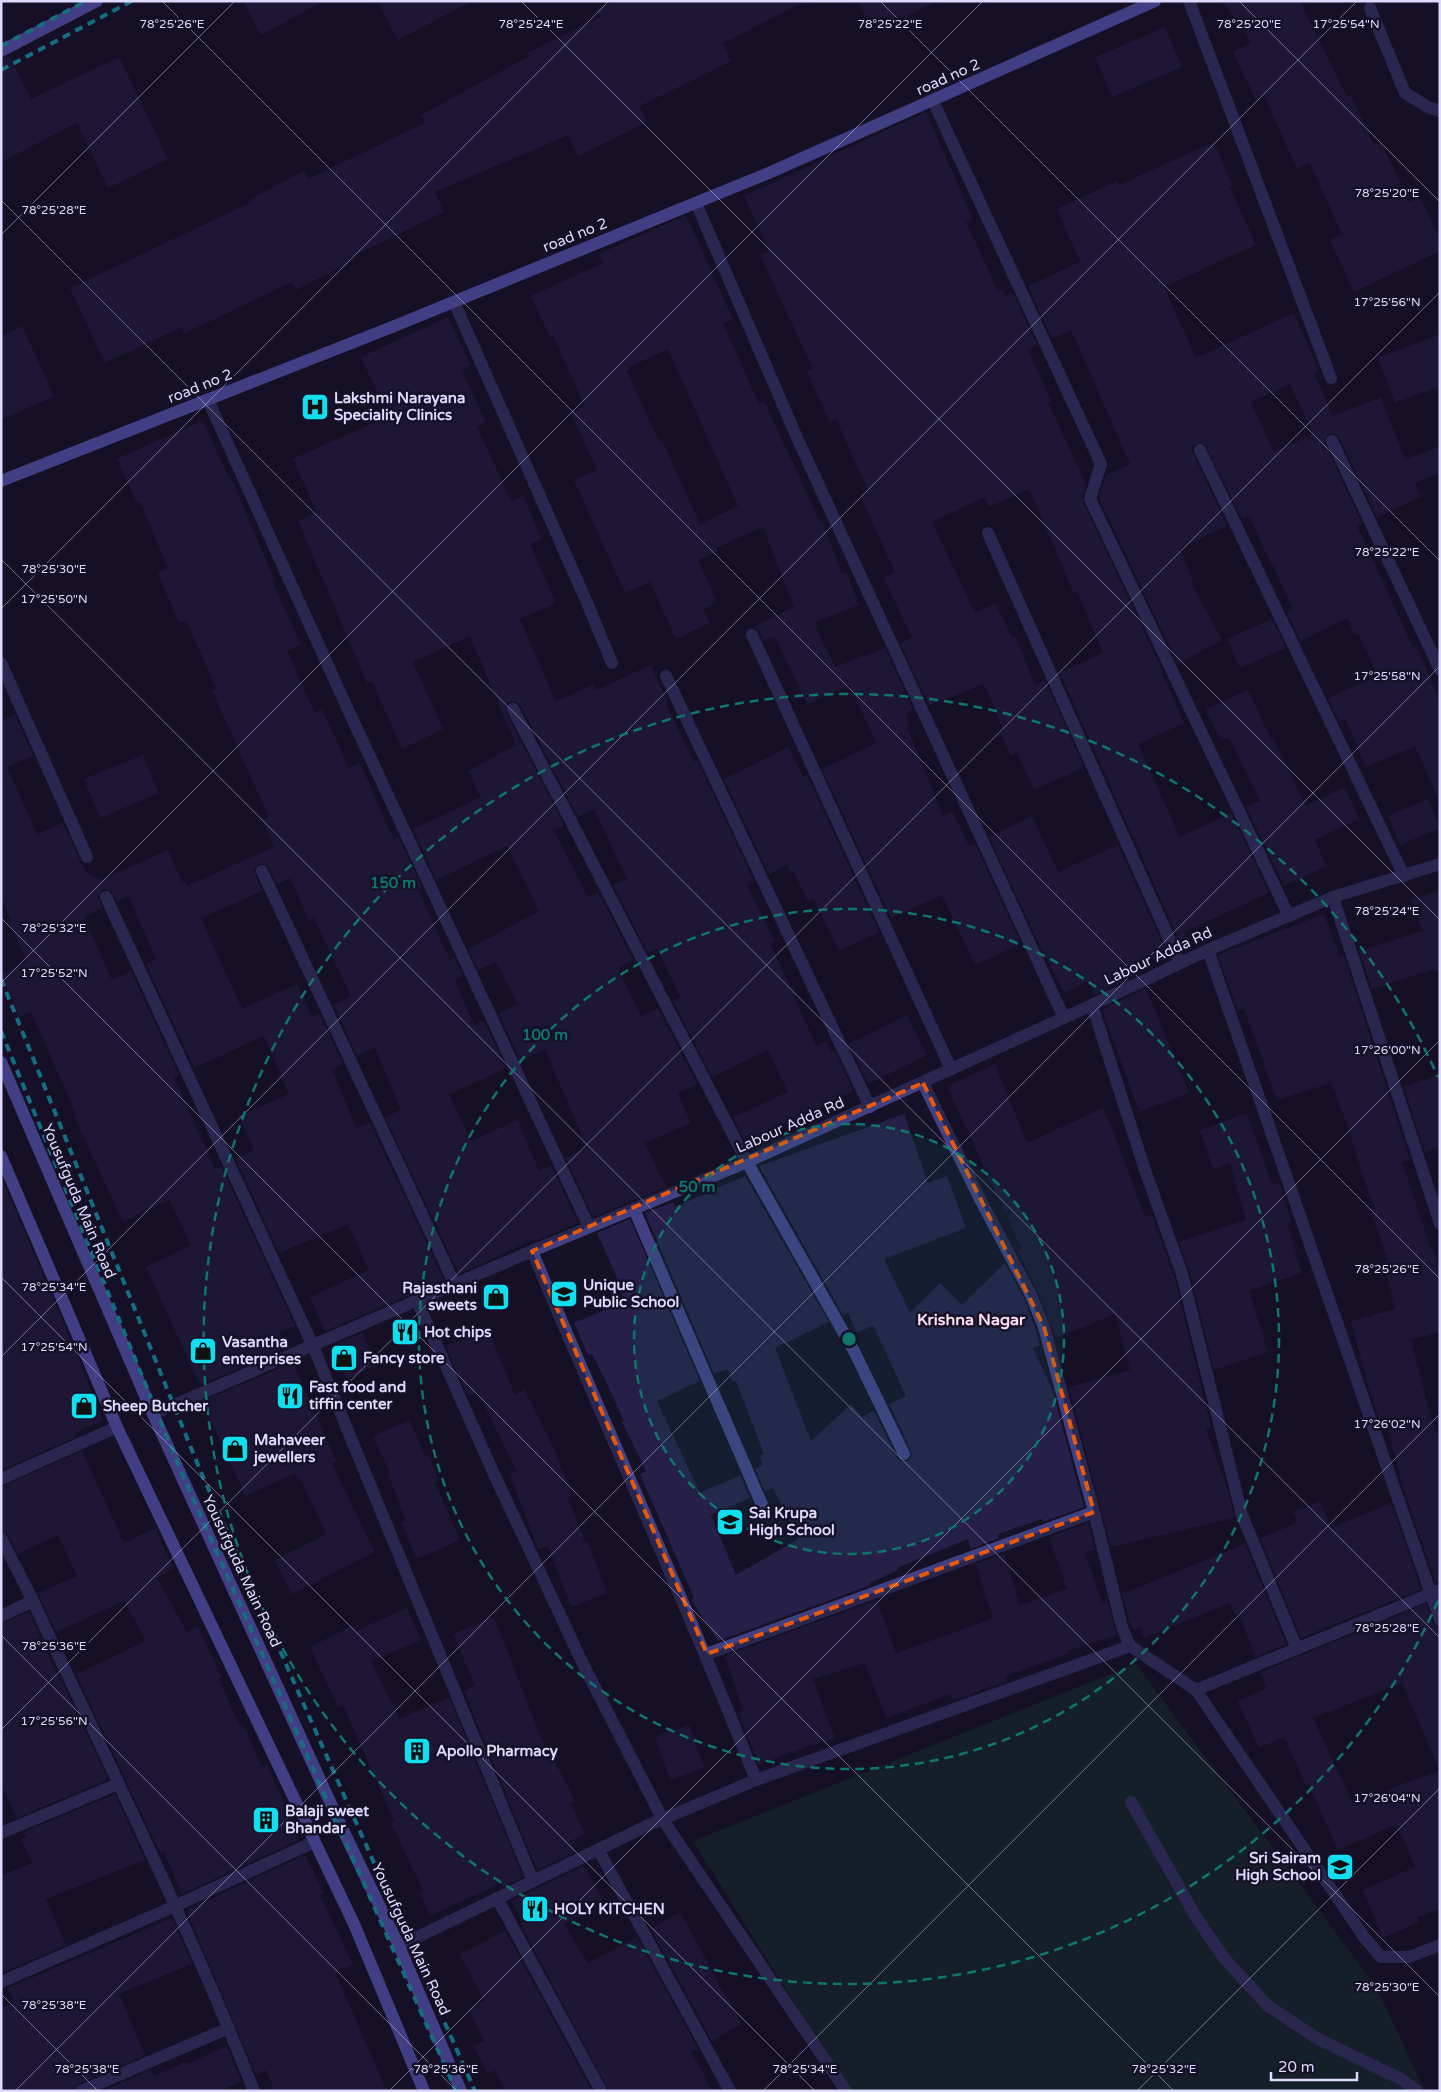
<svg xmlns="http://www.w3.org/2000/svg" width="1441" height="2092" font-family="'Varela Round',sans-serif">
  <rect width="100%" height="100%" fill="#151127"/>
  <!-- green -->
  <path fill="#15312f" d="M1136 1664 1376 1987 1425 2091H850L693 1841Z"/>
  <!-- building -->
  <g fill="#261f47" fill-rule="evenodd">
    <path d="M243 1H324L261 35Z"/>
    <path d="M377 1H472L398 40Z"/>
    <path d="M614 1H806L723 43 731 61 640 106 647 122 578 156 568 135 435 192 444 212 349 258 351 262 296 290 292 282 185 333 182 327 105 363 70 288 252 202 250 199 304 171 308 179 425 123 421 115 529 56 527 53 600 17 596 10Z"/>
    <path d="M858 1H939L872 31Z"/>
    <path d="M1222 1H1300L1347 97 1351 95 1374 145 1381 142 1409 202 1420 197 1440 239V251L1354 292 1330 240 1342 234 1310 163 1297 169 1264 95 1256 100 1233 52 1252 43Z"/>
    <path d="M1165 27 1182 67 1112 97 1096 57Z"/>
    <path d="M9 56 31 99 119 57 168 159 108 188 77 123 1 162V59Z"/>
    <path d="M926 112 973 219 966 222 998 291 1002 290 1005 296 1013 293 1037 345 1028 349 1051 401 1048 402 1086 484 1082 497 1083 502 1163 672 1162 673 1184 723 1138 744 1180 837 1231 813 1269 893 1184 932 1187 939 1180 942 1060 673 1103 653 1077 591 1074 593 1029 489 989 507 984 497 932 522 975 613 995 603 1013 638 1016 637 1035 685 1045 680 1084 767 1034 790 1017 753 1011 756 1000 733 1004 731 984 684 929 705 900 643 912 638 884 578 895 572 860 495 868 491 836 419 830 422 807 372 813 369 760 255 769 251 744 196Z"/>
    <path d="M1214 142 1233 186 1230 187 1256 245 1164 287 1196 358 1294 313 1319 371 1314 373 1333 416 1381 397 1405 460 1440 446V473L1415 483 1421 497 1377 517 1339 437 1336 434H1329L1324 441 1362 524 1357 526 1413 647 1416 646 1440 701V803L1415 746 1366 767 1345 719 1339 722 1328 698 1378 676 1358 634 1355 635 1347 618 1301 641 1287 613 1293 610 1273 565 1272 566 1250 518 1248 517 1242 519 1205 444 1196 443 1192 449 1193 453 1227 526 1180 548 1193 581 1191 582 1222 640 1178 664 1099 498 1106 475 1130 464 1071 330 1052 338 1028 286 1080 262 1057 209 1117 181 1119 185ZM1290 384 1313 434 1274 452 1251 402Z"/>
    <path d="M686 215 733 319 723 323 759 404 764 401 820 522 822 521 842 574 847 573 859 605 815 622 818 628 816 629 835 667 885 648 913 710 905 714 910 726 907 727 943 816 952 811 969 846 975 844 1021 944 975 965 942 895 891 918 822 769 876 743 850 685 807 704 775 637 764 641 759 631 753 627 794 607 763 527 716 548 718 551 698 560 717 602 703 609 710 623 676 639 650 582 625 593 574 480 597 470 571 413 585 406 553 336 550 337 531 296 603 263 599 254ZM668 349 738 506 700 524 662 440 659 441 627 371 630 369 629 367Z"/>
    <path d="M448 317 471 366 462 370 486 422 477 426 511 501 523 496 542 539 530 544 556 603 520 619 556 702 593 684 596 690 651 665 668 703 666 704 694 762 697 760 754 881 747 885 775 942 770 944 795 995 794 996 816 1046 826 1041 831 1053 835 1051 853 1091 746 1143 733 1117 788 1092 768 1050 712 1077 673 1001 681 998 657 948 648 953 613 885 627 879 594 809 578 817 520 705 517 702H510L506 705V713L564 825 554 830 588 897 598 892 633 960 617 968 641 1016 658 1008 697 1084 678 1093 691 1123 645 1143 666 1187 593 1217 566 1158 587 1148 545 1049 521 1061 499 1014 518 1004 496 962 478 970 469 949 539 911 507 846 436 880 413 829 481 797 468 771 516 745 470 636 413 662 443 729 402 749 372 681 367 683 298 521 317 512 293 459 388 416 361 357Z"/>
    <path d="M22 326 54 396 1 420V336Z"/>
    <path d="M1440 334V386L1395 403 1378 358Z"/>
    <path d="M203 420 228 476 230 475 275 582 273 583 301 644 287 651 315 713 322 709 349 768 360 763 393 838 398 836 422 887 418 889 450 960 454 957 463 976 455 980 474 1025 484 1021 506 1068 449 1095 471 1141 518 1120 539 1171 551 1165 578 1223 536 1241 535 1239 459 1274 385 1117 401 1110 375 1047 357 1056 334 1005 351 996 314 918 309 920 290 878 277 884 267 865 259 863 254 871 262 891 201 918 242 1009 297 984 312 1017 319 1013 343 1064 332 1069 356 1128 370 1123 444 1280 325 1331 310 1297 369 1270 348 1224 279 1253 236 1159 254 1150 239 1116 289 1094 264 1036 194 1068 146 964 156 960 130 899 128 896 117 902 111 891 103 889 98 897 102 908 84 917 112 980 131 971 179 1075 174 1077 215 1169 221 1166 295 1326 279 1332 286 1348 200 1385 146 1267 191 1245 169 1200 123 1222 74 1116 76 1114 31 1012 20 1017 1 974 27 962 9 921 11 920 1 898V721L15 715 33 756 7 767 37 834 63 823 85 871 101 880 168 850 182 882 185 881 187 886 274 847 262 820 269 817 212 691 216 688 186 620 179 623 158 573 168 568 140 502 137 503 117 459Z"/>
    <path d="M1272 619 1286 648 1240 668 1227 639Z"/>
    <path d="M1248 690 1271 739 1273 738 1306 806 1345 787 1359 819 1315 840 1326 866 1284 886 1246 807 1260 801 1229 737 1221 741 1206 709Z"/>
    <path d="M789 747 803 777 807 775 879 932 839 951 814 899 808 902 794 872 791 873 787 865 769 874 724 779Z"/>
    <path d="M143 755 159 793 100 818 84 779Z"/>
    <path d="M1428 799 1440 828 1400 845 1388 816Z"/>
    <path d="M1032 816 1058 872 1118 845 1165 949 1160 951 1161 954 1136 965 1140 973 1094 995 1089 981 1064 993 1036 937 989 837Z"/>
    <path d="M1440 890V971L1436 972 1435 969 1372 989 1359 951 1422 931 1411 900Z"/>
    <path d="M1324 914 1340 957 1344 956 1410 1160 1402 1162 1431 1249H1434L1440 1273V1332L1411 1340 1435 1433 1440 1432V1582L1436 1583 1403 1487 1388 1429 1383 1431 1369 1389 1351 1321 1395 1309 1384 1262 1388 1261 1370 1208 1373 1207 1346 1121 1331 1083 1277 1100 1244 1009 1238 1011 1218 955Z"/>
    <path d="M1146 989 1189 1093 1139 1112 1102 1009Z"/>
    <path d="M907 1015 927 1055 868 1084 849 1044Z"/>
    <path d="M995 1064 1027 1143 1103 1108 1116 1136H1115L1145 1217 1152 1215 1174 1276 1211 1428 1206 1429 1228 1491 1234 1518 1111 1547 1069 1387 1130 1370 1115 1314 1056 1338 1038 1292 1017 1251 1021 1248 1007 1216 1013 1210 1005 1213 947 1086Z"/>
    <path d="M1440 1074V1146L1425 1152 1404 1087Z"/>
    <path d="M1247 1113 1272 1185 1280 1183 1291 1222 1287 1223 1302 1273 1249 1290 1268 1352 1214 1370 1190 1272 1179 1242 1246 1220 1230 1163 1213 1169 1200 1130Z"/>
    <path d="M904 1114 928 1183 947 1176 966 1228 884 1259 910 1313 940 1283 962 1305 1005 1263 1024 1298 1036 1330 1040 1345 1033 1348 1053 1392 1084 1507 1043 1522 1042 1519 998 1534 999 1538 971 1549 968 1539 897 1568 898 1570 870 1583 871 1585 718 1641 691 1600 694 1598 640 1474 646 1471 622 1422 624 1421 609 1388 592 1354 588 1355 574 1323 626 1301 622 1294 624 1293 597 1233 630 1219 700 1381 657 1401 700 1493 740 1475 750 1498 711 1515 736 1575 798 1539 773 1488 765 1491 755 1469 763 1465 759 1456 764 1454 736 1381 733 1382 727 1369 714 1374 645 1213 673 1202 675 1207 745 1176 829 1322 775 1348 811 1441 851 1404 862 1417 874 1411 897 1458 900 1461H907L911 1458V1451L889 1404 906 1396 873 1325 857 1333 848 1313 843 1315 759 1166Z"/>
    <path d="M1 1177 75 1350 103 1421 74 1433 76 1437 1 1470Z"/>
    <path d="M488 1329 515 1395 525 1390 554 1449 572 1496 568 1497 585 1543 588 1541 607 1593 571 1607 548 1546 538 1549 510 1474 517 1472 478 1392 468 1396 446 1346Z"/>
    <path d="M362 1333 377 1365 347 1379 332 1346Z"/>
    <path d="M293 1363 337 1462 332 1464 375 1552 292 1594 275 1560 327 1534 300 1479 298 1480 295 1473 246 1496 203 1404 209 1402 207 1399Z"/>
    <path d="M409 1420 426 1457 429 1456 439 1481 435 1483 460 1540 417 1559 401 1522 406 1520 388 1474 390 1473 373 1436Z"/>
    <path d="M82 1451 124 1543 155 1528 174 1569 157 1578 187 1632 198 1626 222 1677 219 1679 239 1725 243 1723 262 1767 267 1764 294 1826 292 1827 298 1840 182 1894 164 1852 160 1853 76 1674 146 1641 124 1601 56 1632 38 1593 77 1576 58 1535 18 1554 8 1534 1 1530V1487Z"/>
    <path d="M1320 1501 1331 1528 1391 1503 1421 1589 1301 1638 1260 1538 1297 1523 1293 1512Z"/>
    <path d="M1088 1523 1095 1550 1085 1553 1102 1602 1107 1600 1117 1635 1067 1651 1068 1654 1005 1676 1007 1681 953 1700 951 1694 886 1718 865 1663 813 1679 835 1738 810 1746V1745L759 1765 738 1713 743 1711 725 1656 877 1600 896 1653 992 1619 993 1618 976 1564 1004 1554 1020 1605 1067 1589 1049 1537Z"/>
    <path d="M1245 1544 1286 1644 1255 1657 1239 1612 1235 1614 1230 1603 1144 1638 1140 1627 1132 1630 1122 1594Z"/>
    <path d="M1426 1604 1433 1623 1440 1628V1909L1417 1917 1419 1922 1383 1938 1363 1890 1415 1867 1397 1824 1338 1850 1308 1783 1306 1785 1284 1737 1259 1748 1238 1701 1266 1688 1261 1672ZM1402 1683 1440 1771 1394 1787 1354 1806 1313 1718Z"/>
    <path d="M407 1608 421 1640 371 1661 400 1719 449 1697 523 1877 503 1887 501 1883 430 1916 419 1892 423 1890 391 1823 394 1821 343 1705 338 1707 310 1647 354 1625 356 1631Z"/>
    <path d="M29 1612 60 1681 61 1680 108 1779 17 1818 1 1785V1624Z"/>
    <path d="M494 1617 549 1758 552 1756 575 1801 571 1804 585 1834 570 1841 576 1851 537 1870 464 1691 475 1686 453 1634Z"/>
    <path d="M689 1725 704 1768 670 1780 655 1737Z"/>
    <path d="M115 1794 145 1860 46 1899 66 1945 1 1973V1876L32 1863 21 1839 26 1837 24 1832Z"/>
    <path d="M305 1855 324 1894 320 1895 353 1964 335 1972 387 2091H275L266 2070 256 2075 187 1912 190 1911 189 1909Z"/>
    <path d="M584 1866 604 1902 564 1924 588 1963 637 1937 698 2049 691 2052 707 2078 705 2079 712 2091H609L520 1923 523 1922 511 1901Z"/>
    <path d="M680 1912 741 2024 712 2041 651 1929Z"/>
    <path d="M172 1918 192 1964 119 1994 145 2055 78 2084 73 2091H1V2008L14 2002 8 1988Z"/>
    <path d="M505 1931 592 2091H505L495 2070 488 2074 474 2046 484 2041 468 2009 484 2001 460 1954Z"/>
    <path d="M227 2046 241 2081 221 2091H102L151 2070 154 2076 186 2062 187 2064Z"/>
  </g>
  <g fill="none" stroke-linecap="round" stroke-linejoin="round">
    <!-- minor -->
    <g stroke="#414083" stroke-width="12">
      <path d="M1189 1 1331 378"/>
      <path d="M1370 8 1405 93 1428 107 1440 111"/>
      <path d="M933 101 1101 464 1090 499 1289 916"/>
      <path d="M696 203 798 440 1064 1018"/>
      <path d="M454 302 585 598 612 663"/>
      <path d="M208 400 344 701 589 1227"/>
      <path d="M1332 441 1440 670"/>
      <path d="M1200 450 1404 876"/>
      <path d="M988 533 1180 963"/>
      <path d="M752 635 951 1069"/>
      <path d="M1 663 87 857"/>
      <path d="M666 676 870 1107"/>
      <path d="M513 709 747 1162 854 1351 904 1454"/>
      <path d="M262 871 455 1285"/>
      <path d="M106 897 313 1346 533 1881"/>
      <path d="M1333 897 1440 1224"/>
      <path d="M1208 950 1440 1620"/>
      <path d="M1092 1005 1145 1170 1182 1274 1242 1515 1297 1649"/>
      <path d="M923 1083 981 1201 1031 1295 1044 1327 1094 1512 1122 1627 1130 1646"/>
      <path d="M634 1209 763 1507"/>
      <path d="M532 1251C606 1428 686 1602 756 1780"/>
      <path d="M417 1301 494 1474 583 1664 663 1820 846 2091"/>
      <path d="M153 1414 532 1251 747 1162 1092 1005 1208 950 1333 897 1440 864"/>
      <path d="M1 1479 117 1427"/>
      <path d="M1 1538 33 1601"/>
      <path d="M1 1616 33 1601C108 1763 188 1924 254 2091"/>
      <path d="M707 1654 1094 1512"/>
      <path d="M1196 1690 1364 1937 1381 1957H1409L1440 1945"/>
      <path d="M1131 1802 1196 1917 1224 1958 1267 2005 1318 2039 1401 2079 1417 2091"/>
      <path d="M1 1833 118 1784"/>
      <path d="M598 1849 730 2091"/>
      <path d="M497 1898 601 2091"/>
      <path d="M399 1946 651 1824 756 1780 1130 1646 1196 1690 1440 1590"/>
      <path d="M1 1982 175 1906 314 1842"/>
      <path d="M81 2091 229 2028"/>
    </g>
    <!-- secondary -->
    <g stroke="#7877f7" stroke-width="12">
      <path d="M1 51 97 1"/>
      <path d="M1 481 392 327 771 172 1155 1"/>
      <path d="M1 1062 153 1414 342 1828 399 1946 461 2091"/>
      <path d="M1 1156 117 1427 354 1924 424 2091"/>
    </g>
    <!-- rail -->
    <g stroke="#12def0" stroke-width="4" stroke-dasharray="8 6" stroke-linecap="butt">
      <path d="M1 46 86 1"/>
      <path d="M1 70 132 1"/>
      <path d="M1 979 200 1470 475 2091"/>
      <path d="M1 1031 183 1476 456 2091"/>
    </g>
  </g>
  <!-- marked area -->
  <path d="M0 0H1441V2092H0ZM923 1083 1044 1327 1094 1512 707 1654 532 1251Z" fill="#151127" fill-opacity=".55" fill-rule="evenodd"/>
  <path fill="none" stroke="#e8590c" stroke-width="4" stroke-dasharray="10 6" stroke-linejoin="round" d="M923 1083 1044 1327 1094 1512 707 1654 532 1251Z"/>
  <!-- ticks -->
  <path fill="none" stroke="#dddafd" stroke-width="1" stroke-opacity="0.45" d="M162 1 1440 1279M521 1 1440 920M880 1 1440 561M1239 1 1440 202M1 200 1440 1638M1 235 235 1M1 559 1440 1997M1 609 609 1M1 918 1174 2091M1 983 983 1M1 1277 815 2091M1 1357 1357 1M1 1635 457 2091M1 1730 1440 292M1 1994 98 2091M15 2091 1440 666M389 2091 1440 1040M763 2091 1440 1414M1137 2091 1440 1788"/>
  <!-- distance rings -->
  <circle cx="849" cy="1339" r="215" fill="#0f766e" fill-opacity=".12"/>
  <g fill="none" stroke="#0f766e" stroke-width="2.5" stroke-dasharray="9 6">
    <circle cx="849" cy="1339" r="215"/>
    <circle cx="849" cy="1339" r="430"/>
    <path d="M1438 1601A645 645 0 1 1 1438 1077"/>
  </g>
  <!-- icons -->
  <defs>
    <g id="hospital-square" transform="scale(1.4375)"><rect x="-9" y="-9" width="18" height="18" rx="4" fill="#12def0" stroke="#151127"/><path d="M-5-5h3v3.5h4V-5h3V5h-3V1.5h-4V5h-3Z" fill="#111"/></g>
    <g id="university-square" transform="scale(1.4375)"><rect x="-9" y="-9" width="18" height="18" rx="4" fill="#12def0" stroke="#151127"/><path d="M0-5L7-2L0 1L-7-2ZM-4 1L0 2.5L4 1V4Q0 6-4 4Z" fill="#111"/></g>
    <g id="shop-square" transform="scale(1.4375)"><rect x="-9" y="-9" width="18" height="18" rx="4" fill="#12def0" stroke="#151127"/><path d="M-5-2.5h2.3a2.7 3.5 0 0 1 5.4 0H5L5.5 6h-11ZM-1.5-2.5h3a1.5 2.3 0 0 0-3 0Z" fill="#111"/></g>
    <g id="restaurant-square" transform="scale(1.4375)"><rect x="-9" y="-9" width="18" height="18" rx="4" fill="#12def0" stroke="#151127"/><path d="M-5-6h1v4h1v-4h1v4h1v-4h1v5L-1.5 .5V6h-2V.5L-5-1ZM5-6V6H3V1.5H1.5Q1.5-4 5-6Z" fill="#111"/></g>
    <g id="building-square" transform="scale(1.4375)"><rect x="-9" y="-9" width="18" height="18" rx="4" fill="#12def0" stroke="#151127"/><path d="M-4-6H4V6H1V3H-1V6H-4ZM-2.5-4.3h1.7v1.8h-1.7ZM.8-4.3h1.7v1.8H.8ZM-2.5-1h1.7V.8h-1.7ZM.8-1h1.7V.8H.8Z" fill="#111"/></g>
  </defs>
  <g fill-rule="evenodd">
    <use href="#hospital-square" x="315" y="407"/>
    <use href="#university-square" x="564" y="1294"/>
    <use href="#shop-square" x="496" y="1297"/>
    <use href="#restaurant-square" x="405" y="1332"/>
    <use href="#shop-square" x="203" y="1351"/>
    <use href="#shop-square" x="344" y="1358"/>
    <use href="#restaurant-square" x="290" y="1396"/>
    <use href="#shop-square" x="84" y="1406"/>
    <use href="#shop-square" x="235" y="1449"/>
    <use href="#university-square" x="730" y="1522"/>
    <use href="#building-square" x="417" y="1751"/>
    <use href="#building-square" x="266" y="1820"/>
    <use href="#university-square" x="1340" y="1867"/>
    <use href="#restaurant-square" x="535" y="1909"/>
  </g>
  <g text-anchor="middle" stroke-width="5" stroke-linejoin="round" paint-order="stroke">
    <!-- street labels -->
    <g font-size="15" fill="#dddafd" stroke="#151127">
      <text transform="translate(948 77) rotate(-24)" y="5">road no 2</text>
      <text transform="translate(575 235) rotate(-22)" y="5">road no 2</text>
      <text transform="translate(200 386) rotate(-22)" y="5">road no 2</text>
      <text transform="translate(1158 956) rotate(-25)" y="5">Labour Adda Rd</text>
      <text transform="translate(790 1125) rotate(-24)" y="5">Labour Adda Rd</text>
      <text transform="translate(79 1201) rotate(67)" y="5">Yousufguda Main Road</text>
      <text transform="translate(242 1571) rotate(65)" y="5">Yousufguda Main Road</text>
      <text transform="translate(411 1939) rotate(65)" y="5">Yousufguda Main Road</text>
    </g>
    <!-- poi labels -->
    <g font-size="15" font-weight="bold" fill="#dddafd" stroke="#151127" text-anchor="start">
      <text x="334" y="403">Lakshmi Narayana<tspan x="334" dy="17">Speciality Clinics</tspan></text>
      <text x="583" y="1290">Unique<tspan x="583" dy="17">Public School</tspan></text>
      <text x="477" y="1293" text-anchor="end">Rajasthani<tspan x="477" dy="17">sweets</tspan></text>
      <text x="424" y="1337">Hot chips</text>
      <text x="222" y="1347">Vasantha<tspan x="222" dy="17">enterprises</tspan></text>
      <text x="363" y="1363">Fancy store</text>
      <text x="309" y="1392">Fast food and<tspan x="309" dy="17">tiffin center</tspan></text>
      <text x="103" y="1411">Sheep Butcher</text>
      <text x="254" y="1445">Mahaveer<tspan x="254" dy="17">jewellers</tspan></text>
      <text x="749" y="1518">Sai Krupa<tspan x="749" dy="17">High School</tspan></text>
      <text x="436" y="1756">Apollo Pharmacy</text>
      <text x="285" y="1816">Balaji sweet<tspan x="285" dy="17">Bhandar</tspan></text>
      <text x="1321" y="1863" text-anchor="end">Sri Sairam<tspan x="1321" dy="17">High School</tspan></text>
      <text x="554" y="1914">HOLY KITCHEN</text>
    </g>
    <!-- neighbourhood labels -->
    <g font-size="16" font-weight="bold" fill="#fddcf1" stroke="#151127">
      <text x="971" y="1325">Krishna Nagar</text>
    </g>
  </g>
  <g font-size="12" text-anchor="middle" fill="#dddafd" stroke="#151127" stroke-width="5" stroke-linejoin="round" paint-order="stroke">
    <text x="172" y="28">78°25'26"E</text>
    <text x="531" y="28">78°25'24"E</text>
    <text x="890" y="28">78°25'22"E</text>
    <text x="1249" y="28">78°25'20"E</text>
    <text x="1346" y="28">17°25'54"N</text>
    <text x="1387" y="197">78°25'20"E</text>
    <text x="54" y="214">78°25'28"E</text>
    <text x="1387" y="306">17°25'56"N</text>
    <text x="1387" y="556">78°25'22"E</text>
    <text x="54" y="573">78°25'30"E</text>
    <text x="54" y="603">17°25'50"N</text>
    <text x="1387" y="680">17°25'58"N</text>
    <text x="1387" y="915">78°25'24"E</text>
    <text x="54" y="932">78°25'32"E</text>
    <text x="54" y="977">17°25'52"N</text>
    <text x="1387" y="1054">17°26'00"N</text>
    <text x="1387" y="1273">78°25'26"E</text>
    <text x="54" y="1291">78°25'34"E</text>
    <text x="54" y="1351">17°25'54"N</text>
    <text x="1387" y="1428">17°26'02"N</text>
    <text x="1387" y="1632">78°25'28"E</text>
    <text x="54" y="1650">78°25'36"E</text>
    <text x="54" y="1725">17°25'56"N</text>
    <text x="1387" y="1802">17°26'04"N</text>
    <text x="1387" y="1991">78°25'30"E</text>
    <text x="54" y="2009">78°25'38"E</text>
    <text x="87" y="2073">78°25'38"E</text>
    <text x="446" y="2073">78°25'36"E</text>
    <text x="805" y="2073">78°25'34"E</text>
    <text x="1164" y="2073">78°25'32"E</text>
  </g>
  <circle cx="849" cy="1339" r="8" fill="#0f766e" stroke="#151127" stroke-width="2.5"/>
  <g font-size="15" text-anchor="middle" font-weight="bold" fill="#0f766e" stroke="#151127" stroke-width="5" stroke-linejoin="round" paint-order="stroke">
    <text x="393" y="888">150 m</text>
    <text x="545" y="1040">100 m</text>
    <text x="697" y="1192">50 m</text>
  </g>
  <!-- border -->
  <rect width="1441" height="2092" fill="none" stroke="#dddafd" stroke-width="5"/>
  <!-- scale -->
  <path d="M1271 2072v8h86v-8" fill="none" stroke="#dddafd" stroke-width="2.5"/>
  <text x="1278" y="2072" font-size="15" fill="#dddafd" stroke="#151127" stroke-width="4" paint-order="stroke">20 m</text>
</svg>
